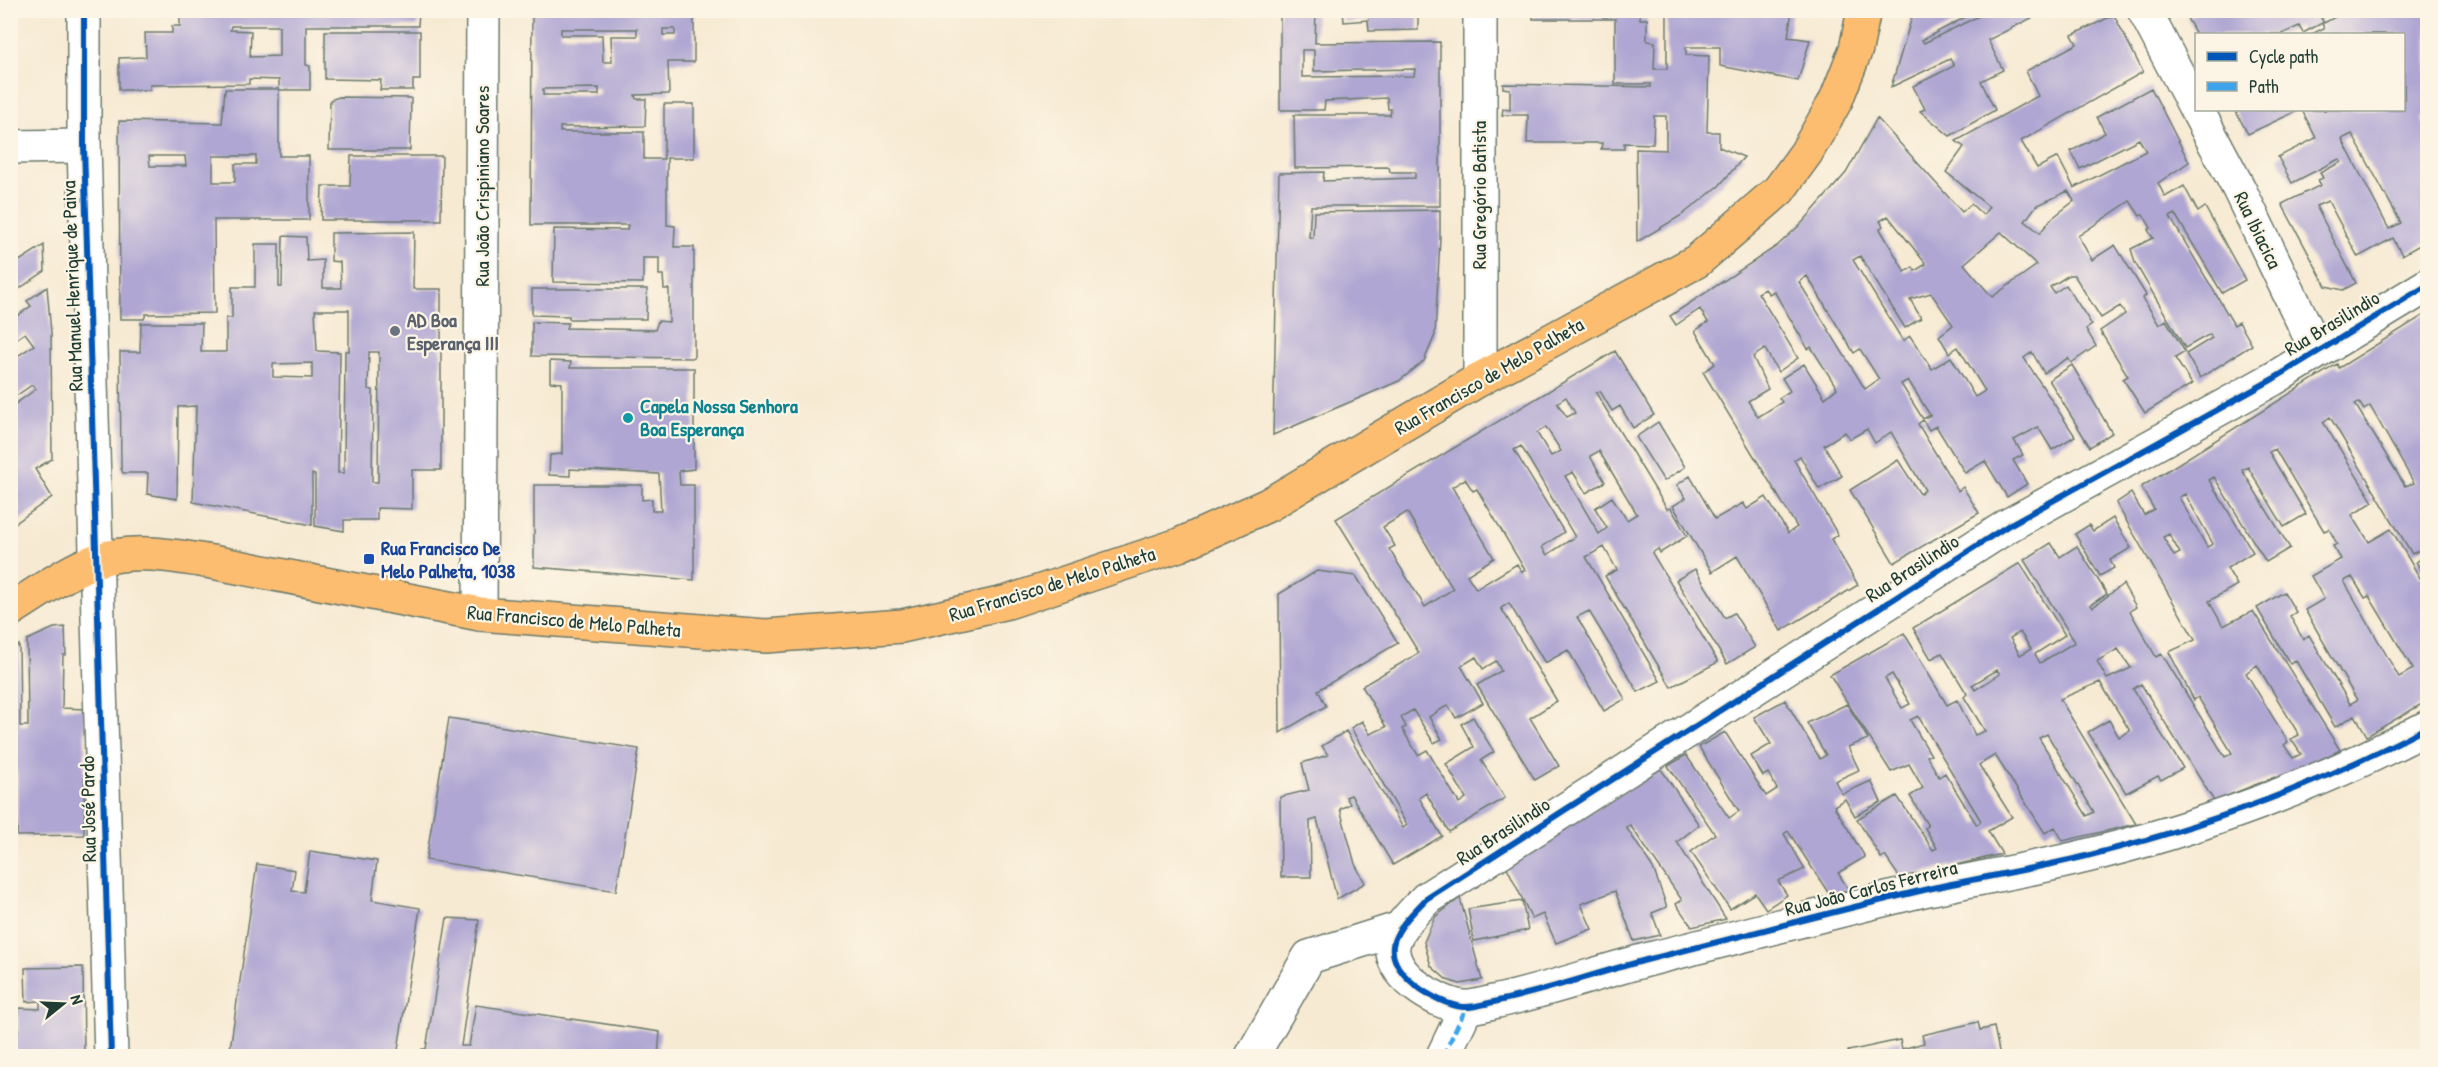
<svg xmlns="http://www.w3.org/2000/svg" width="2438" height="1067" font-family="'Patrick Hand',sans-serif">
  <rect width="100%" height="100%" fill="#fcf5e5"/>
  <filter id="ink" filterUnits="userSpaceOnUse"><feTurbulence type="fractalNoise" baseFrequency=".0167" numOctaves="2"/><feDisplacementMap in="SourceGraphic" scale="12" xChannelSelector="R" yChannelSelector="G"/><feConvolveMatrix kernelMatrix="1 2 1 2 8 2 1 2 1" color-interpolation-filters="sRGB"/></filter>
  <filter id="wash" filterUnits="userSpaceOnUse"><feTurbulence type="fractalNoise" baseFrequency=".008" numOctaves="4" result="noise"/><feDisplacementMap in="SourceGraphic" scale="24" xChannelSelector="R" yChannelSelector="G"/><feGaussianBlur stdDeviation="1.35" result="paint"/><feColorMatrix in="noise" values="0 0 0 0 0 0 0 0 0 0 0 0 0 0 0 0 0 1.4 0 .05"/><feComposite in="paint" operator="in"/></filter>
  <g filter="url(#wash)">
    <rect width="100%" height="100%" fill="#f7ead3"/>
    <g id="blocks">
      <!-- building -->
      <g fill="#afa6d3" fill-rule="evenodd">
        <path d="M192 10H419L418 26H306V65L310 66V90H279V80L249 79V84L150 85V90H119V58L146 57 145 33H172V26H180V12ZM231 26H279V56L250 57 251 31 230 30Z"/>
        <path d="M532 10H694V62H668L669 94 635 95 636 99H646L645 126 560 127V132H644V159H664V104H694V158H667V225L675 226 674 247H694V358L532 356V322L568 323 566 328 655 330 658 321 669 322V289H664L663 275H659V258H643V283L553 282 554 229 627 230 628 225H531ZM561 29H637V36H611L612 62H603L602 35H561ZM663 29H675V35H663ZM599 88V95H543V89Z"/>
        <path d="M1280 10H1316L1315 43 1440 42V206H1311L1309 237 1313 238 1314 212 1440 210V238L1435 335 1424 361 1399 381 1273 435 1279 173 1324 172 1323 181 1415 178V172H1390L1389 167 1295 168 1294 115H1390L1391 109H1388L1387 98 1325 101 1324 110H1280ZM1302 50H1314V71L1415 69 1414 76 1302 77Z"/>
        <path d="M1343 10H1418V30L1369 31 1368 20 1344 22Z"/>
        <path d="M1533 10H1640V19H1647V41L1655 42 1654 69H1667V10H1792L1788 37 1810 40 1798 81 1720 66V47H1686V55L1709 56 1707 132H1719V147L1744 157 1719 186 1682 215 1637 242 1636 149 1666 150V116H1654L1653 144 1624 143V149H1601L1602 143H1527L1528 115H1502L1503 109 1510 110V89L1503 88V84L1651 87V84H1615V19H1533Z"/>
        <path d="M1914 10H1979L1922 40 1924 43 1991 10H2047L1988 40 2003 70 1981 81 1995 110 1950 136 1920 111 1925 109 1913 86 1954 66 1950 59 1891 87Z"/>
        <path d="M2202 10H2335L2321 18 2324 23 2348 10H2427V120L2425 116 2421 118 2427 130V241L2402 255 2393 238 2358 257 2328 201 2316 206 2356 283 2343 290 2326 286 2282 204 2321 185 2318 180 2323 178 2320 173 2341 162 2339 159 2292 183 2278 157 2316 138 2302 110H2404V34H2312L2324 28 2322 23 2303 33 2299 26 2282 34H2196L2187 18ZM2352 134 2401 223 2389 229 2342 139Z"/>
        <path d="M2114 15 2143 72 2021 141 2037 168 2058 157 2074 188 2146 151 2139 139 2080 169 2071 151 2105 133 2097 117 2151 88 2189 162 2158 183 2165 197 2184 186 2198 212 2205 207 2245 280 2222 293 2175 214 2170 217 2234 325 2239 322 2252 345 2200 378 2186 354 2212 338 2210 334 2185 348 2135 263 2131 249 2153 238 2148 230 2151 228 2143 214 2140 216 2130 201 2078 236 2092 260 2115 245 2146 295 2143 298 2159 325 2166 320 2185 352 2175 358 2192 384 2145 413 2123 379 2128 376 2100 331 2125 314 2120 306 2101 318 2074 275H2069L2050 287 2054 293 2066 285 2092 325 2086 329 2096 346 2071 363 2068 358 2044 373 2032 352 2024 358 2075 436 2052 450 2038 427 2014 440 2023 455 2013 460 2027 484 2007 497 1985 461 1965 473 1936 426 1929 430 1923 420 1918 424 1958 491 1963 487 1979 513 1894 563 1850 490 1898 460 1920 494 1925 490 1891 432 1875 443 1867 429 1850 439 1845 432 1824 445 1842 476 1819 489 1800 456 1794 460 1838 535 1831 539 1858 585 1781 631 1737 556 1712 572 1673 506 1686 498 1677 485 1690 476 1715 519 1743 503 1747 509 1766 497 1788 533 1797 527 1703 372 1715 364 1695 331 1708 322 1700 309 1676 325 1670 316 1777 246 1803 222 1846 173 1877 118 1962 212 1971 204 1983 215 1989 207 1946 172 1964 147 1956 141 2038 96 2026 71 2077 44 2072 35ZM2068 191 2074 201 2051 219 2040 233 2025 221 2036 206ZM1888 216 1926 264 1915 271 1913 267 1905 272 1880 229 1883 226 1880 221ZM2001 232 2037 265 1992 297 1964 264ZM1860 256 1905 328 1921 318 1910 299 1931 293 1953 325 1939 336 1949 353 1958 347 1985 391 1975 397 1951 357 1932 369 1910 336 1903 341 1853 260ZM1807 276 1854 353 1860 349 1879 379 1865 389 1799 282ZM1765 289 1769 294 1774 291 1808 349 1811 347 1837 388 1825 398 1804 364 1782 378 1790 391 1779 398 1782 402 1758 417 1748 401 1768 389 1753 357 1765 349 1778 372 1798 358 1758 293ZM1908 380 1930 415 1923 419 1901 384Z"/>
        <path d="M325 31H420V80H413V90H380L381 80 325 79Z"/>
        <path d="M225 89H279V156H309V220H214L215 313 146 314 144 319H120L119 121 222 123ZM149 156H185L186 166H150ZM213 156H256V164H235V182H213Z"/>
        <path d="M339 97 411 98 410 150H329L330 100Z"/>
        <path d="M2235 110H2299L2248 134Z"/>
        <path d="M351 156H442L441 220H321L322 186H350Z"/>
        <path d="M414 232 413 289H441V470H412V509L377 508V520H344V531L315 526V475L312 474V525L193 502 196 406 178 407 177 499 147 494 148 473H123L121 468 120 352H140L141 323H202L201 352H226V318H232V287H255V244H279V287H282L283 236 306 237 307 261 323 260V288H341L340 262 331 261V233ZM315 310H349V351H345L344 473H338L340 352 317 351ZM369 352H379L378 482H372L373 390 368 389ZM312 363V378L273 377V364Z"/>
        <path d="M44 245 45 271 10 295V267Z"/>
        <path d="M47 287 51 333 52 459 35 469 52 497 10 527V408L36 389 32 385 10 400V361L34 345 25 333 10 343V312L13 311 17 316 31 306 27 301Z"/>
        <path d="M532 289H647L646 319H569V316L532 315Z"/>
        <path d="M2427 313V546L2412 554 2330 417 2323 422 2373 502 2352 515 2369 542 2391 529 2420 578 2424 575 2416 562 2427 555V701L2367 736 2355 715 2335 727 2296 661 2290 664 2283 652 2257 608 2284 592 2296 612 2290 616 2303 639 2309 635 2350 704 2357 700 2305 610 2324 599 2311 576 2341 559 2333 546 2337 544 2329 529 2324 531 2275 449 2269 452 2306 514 2284 527 2248 467 2242 470 2290 548 2266 562 2214 477 2209 480 2253 552 2227 568 2237 585 2209 601 2223 626 2253 611 2340 750 2277 782 2275 777 2214 801 2141 684 2133 689 2183 768 2161 780 2158 776 2126 793 2088 732 2109 720 2119 737 2130 731 2100 682 2060 699 2136 824 2063 841 2055 827 2045 833 1995 755 1979 765 2012 817 1988 831 2002 854 1900 878 1885 856 1881 858 1857 819 1897 796 1933 850 1937 848 1925 828 1928 826 1910 796 1923 788 1909 764 1891 772 1830 675 1904 633 1947 705 1957 700 1975 735 1985 731 1964 697 1967 694 1942 653 1931 659 1913 628 2020 563 2065 635 2035 654 2040 663 2075 642 2024 560 2051 543 2060 557 2077 546 2107 594 2090 605 2093 607 2123 584 2136 607 2130 611 2156 657 2162 654 2225 757 2232 753 2198 697 2194 700 2169 652 2195 640 2116 503 2131 493 2144 515 2154 509 2141 487 2337 364 2339 368ZM2359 402 2364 410 2370 406 2414 483 2405 486 2355 404ZM2185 494 2213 544 2207 547 2179 497ZM2169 534 2180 553 2174 556 2163 537ZM2352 577 2365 598 2369 596 2413 669 2399 677 2344 581ZM2020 632 2031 649 2020 655 2010 638ZM2118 649 2131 668 2107 679 2097 661ZM2257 665 2299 735 2291 739 2301 754 2293 758 2284 745 2288 742 2246 673ZM1997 670 2000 674 1975 690 1972 685ZM1892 674 1910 704 1902 708 1885 678ZM1918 716 1981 821 1977 825 1945 773 1939 777 1927 756 1931 755 1910 720ZM2047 734 2094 812 2087 816 2039 738Z"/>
        <path d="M1615 351 1654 415 1633 428 1620 406 1612 411 1600 391 1596 393 1667 509 1671 508 1687 536 1660 553 1658 549 1652 553 1718 662 1671 687 1605 576 1617 570 1604 547 1586 557 1660 681 1638 692 1589 611 1577 617 1625 699 1604 711 1568 650 1545 663 1509 603 1501 608 1557 701 1530 718 1559 766 1535 780 1477 685 1501 671 1496 661 1483 669 1476 657 1461 666 1483 703 1456 718 1448 705 1429 717 1442 739 1434 743 1413 710 1401 717 1406 727 1402 729 1418 755 1427 750 1459 803 1466 798 1446 764 1474 747 1461 724 1473 717 1494 752 1481 760 1505 798 1449 832 1426 793 1419 798 1442 836 1393 865 1351 795 1346 797 1350 804 1340 809 1355 864 1365 883 1337 899 1317 819 1310 821 1311 877H1281L1280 797 1309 790 1302 763 1328 755 1322 746 1346 731 1403 828 1407 825 1351 728 1362 721 1370 734 1386 727 1362 686 1419 653 1336 519ZM1566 397 1575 413 1567 417 1557 403ZM1546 427 1561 451 1551 456 1537 433ZM1521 446 1575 537 1547 555 1542 547 1564 532 1514 450ZM1599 451 1637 514 1627 520 1612 497 1595 508 1607 528 1599 534 1565 476 1573 472 1586 493 1605 482 1590 456ZM1465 479 1473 491 1477 489 1525 570 1522 572 1517 564 1476 589 1467 575 1494 558 1452 487ZM1407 512 1453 589 1425 607 1389 549 1395 546 1383 527Z"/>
        <path d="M550 361 571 362 570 368H694V469L679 471 680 485H694V580L534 567V485H642V500L652 499V511H661L659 474 570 469V476L549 475 550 455 562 454V383L550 382Z"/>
        <path d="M2072 365 2112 433 2090 447 2049 380Z"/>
        <path d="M1658 422 1685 467 1664 481 1636 437Z"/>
        <path d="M2113 518 2131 548 2110 560 2114 568 2100 576 2075 534 2089 525 2093 531Z"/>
        <path d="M1695 569 1725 618 1734 613 1755 647 1727 664 1676 580Z"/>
        <path d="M1317 571 1356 576 1398 643 1318 690 1326 706 1280 733 1279 594Z"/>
        <path d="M65 627 66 655H63L62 708 85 709 84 835 17 836V772L10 773V651L19 645 20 721V726H28L27 640 54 628Z"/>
        <path d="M1785 700 1820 759 1826 755 1807 723 1847 704 1868 739 1848 747 1859 770 1835 781 1842 794 1871 781 1881 802 1855 816 1845 799 1834 806 1865 857 1838 873 1849 890 1829 894 1788 831 1784 834 1805 869 1778 881 1787 895 1766 909 1755 893 1730 909 1691 852 1715 834 1668 766 1686 755 1729 818 1739 811 1699 747 1725 732 1766 796 1777 789 1768 773 1763 776 1751 756 1771 744 1754 717Z"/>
        <path d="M449 718 639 749 616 891 426 860Z"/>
        <path d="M1661 769 1699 825 1677 842 1726 919 1692 927 1676 904 1682 900 1630 825 1626 827 1653 868 1667 907 1652 913 1660 935 1634 941 1615 891 1581 904 1592 929 1556 943 1543 914 1532 919 1505 863Z"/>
        <path d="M310 851 377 861 372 900 420 908 397 1056H229L257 864 295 870 292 891 304 892Z"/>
        <path d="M1460 898 1482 980 1460 984 1447 980 1431 966 1424 942 1435 917Z"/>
        <path d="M1522 901 1528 930 1474 941 1468 909Z"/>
        <path d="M447 918 479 920 461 1046H469L476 1005 660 1032 658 1056H420L422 1049H426Z"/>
        <path d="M83 967 84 1056H10V1033H18V1008L40 1009V1001L26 1002 25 968Z"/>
        <path d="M1978 1022 1980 1030 1994 1027 2000 1056H1849L1848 1051 1900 1040 1902 1049 1924 1043 1922 1035Z"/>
      </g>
    </g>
  </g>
  <g filter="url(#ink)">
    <use href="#blocks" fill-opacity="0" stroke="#6b7a6c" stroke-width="1.5"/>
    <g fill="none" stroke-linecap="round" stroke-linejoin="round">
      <!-- minor casing -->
      <g stroke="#6b7a6c" stroke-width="36">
        <g id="minor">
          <path d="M84 10V146L111 1056"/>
          <path d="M2144 10 2196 109"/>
          <path d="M2197 110 2239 189 2317 351"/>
          <path d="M10 147 84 146"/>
          <path d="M2428 285 2273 379 2009 525 1426 899C1414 912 1400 924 1394 941 1384 973 1437 1004 1463 1007 1474 1008 1487 1003 1498 1001 1549 990 1599 972 1650 959 1743 936 1835 911 1928 889 1983 877 2040 868 2094 854 2210 825 2322 783 2428 727"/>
          <path d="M1480 379V10"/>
          <path d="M480 614 483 10"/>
          <path d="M1252 1056 1309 957 1401 928"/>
          <path d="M1443 1056 1466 1008"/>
        </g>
      </g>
      <!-- major casing -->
      <g stroke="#6b7a6c" stroke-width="36">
        <path id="major" d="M10 610C36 594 70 569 98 560 135 548 175 556 212 562L480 614 766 636 902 626 1008 602 1179 545 1268 505 1480 379 1697 261 1779 190 1806 153 1836 100 1856 49 1864 10"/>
      </g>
      <!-- minor -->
      <use href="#minor" stroke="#fff" stroke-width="33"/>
      <!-- major -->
      <use href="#major" stroke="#fcbd6f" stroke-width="33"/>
      <!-- quiet -->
      <path stroke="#3da4eb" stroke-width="4.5" stroke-dasharray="9 4.5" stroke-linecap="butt" d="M1443 1056 1466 1008"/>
      <!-- cycleway casing -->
      <g stroke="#fcf5e5" stroke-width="10">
        <g id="cycleway">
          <path d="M84 10V146L111 1056"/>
          <path d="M2428 285 2273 379 2009 525 1426 899C1414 912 1400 924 1394 941 1384 973 1437 1004 1463 1007 1474 1008 1487 1003 1498 1001 1549 990 1599 972 1650 959 1743 936 1835 911 1928 889 1983 877 2040 868 2094 854 2210 825 2322 783 2428 727"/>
        </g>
      </g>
      <!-- cycleway -->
      <use href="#cycleway" stroke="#0057b8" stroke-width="6"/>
    </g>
  </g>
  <!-- markers -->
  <circle fill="#6b7280" stroke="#fcf5e5" stroke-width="2" cx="395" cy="331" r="6"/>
  <circle fill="#0f9aa8" stroke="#fcf5e5" stroke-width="2" cx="628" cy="418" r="6"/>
  <rect fill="#1a4fb4" stroke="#fcf5e5" stroke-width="2" x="363" y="553" width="12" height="12" rx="3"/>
  <g text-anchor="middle" stroke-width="4.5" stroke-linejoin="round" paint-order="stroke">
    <!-- street labels -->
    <g font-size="20" fill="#1f3d34" stroke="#fcf5e5">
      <text transform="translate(482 186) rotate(-90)" y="7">Rua João Crispiniano Soares</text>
      <text transform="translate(1479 195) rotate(-90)" y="7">Rua Gregório Batista</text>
      <text transform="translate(2258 230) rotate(64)" y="7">Rua Ibiacica</text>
      <text transform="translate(72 286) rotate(-92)" y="7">Rua Manuel Henrique de Paiva</text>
      <text transform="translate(2332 323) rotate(-31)" y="7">Rua Brasilindio</text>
      <text transform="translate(1489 376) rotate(-30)" y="7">Rua Francisco de Melo Palheta</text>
      <text transform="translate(1912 568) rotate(-33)" y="7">Rua Brasilindio</text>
      <text transform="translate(1052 584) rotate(-17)" y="7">Rua Francisco de Melo Palheta</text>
      <text transform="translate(574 621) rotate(5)" y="7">Rua Francisco de Melo Palheta</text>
      <text transform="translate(88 809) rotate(-91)" y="7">Rua José Pardo</text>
      <text transform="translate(1503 831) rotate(-33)" y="7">Rua Brasilindio</text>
      <text transform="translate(1871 888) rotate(-14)" y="7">Rua João Carlos Ferreira</text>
    </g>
    <!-- worship labels -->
    <g font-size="20" font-weight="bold" fill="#5b616d" stroke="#fcf5e5" text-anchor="start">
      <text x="407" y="327">AD Boa<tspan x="407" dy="23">Esperança III</tspan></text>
    </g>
    <!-- culture labels -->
    <g font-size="20" font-weight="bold" fill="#0d838f" stroke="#fcf5e5" text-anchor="start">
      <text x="640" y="413">Capela Nossa Senhora<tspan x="640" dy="23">Boa Esperança</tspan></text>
    </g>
    <!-- transit labels -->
    <g font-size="20" font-weight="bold" fill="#164399" stroke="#fcf5e5" text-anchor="start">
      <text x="381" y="555">Rua Francisco De<tspan x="381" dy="23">Melo Palheta, 1038</tspan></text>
    </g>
  </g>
  <!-- margin -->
  <rect width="2438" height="1067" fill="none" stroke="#fcf5e5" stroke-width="36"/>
  <!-- legend -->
  <rect x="2195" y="33" width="210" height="78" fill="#fcf5e5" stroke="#a4ab9e" stroke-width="1.5"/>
  <rect x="2207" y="52" width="30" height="9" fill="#0057b8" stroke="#a4ab9e" stroke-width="1.5"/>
  <text x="2249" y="63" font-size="18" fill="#1f3d34">Cycle path</text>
  <rect x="2207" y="82" width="30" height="9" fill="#3da4eb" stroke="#a4ab9e" stroke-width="1.5"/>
  <text x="2249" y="93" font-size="18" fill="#1f3d34">Path</text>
  <!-- north arrow -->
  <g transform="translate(63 1004) rotate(72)" stroke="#fcf5e5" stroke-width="4.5" paint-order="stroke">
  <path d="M0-4.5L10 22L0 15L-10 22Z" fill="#1f3d34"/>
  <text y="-9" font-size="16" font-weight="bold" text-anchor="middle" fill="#1f3d34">N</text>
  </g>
</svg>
